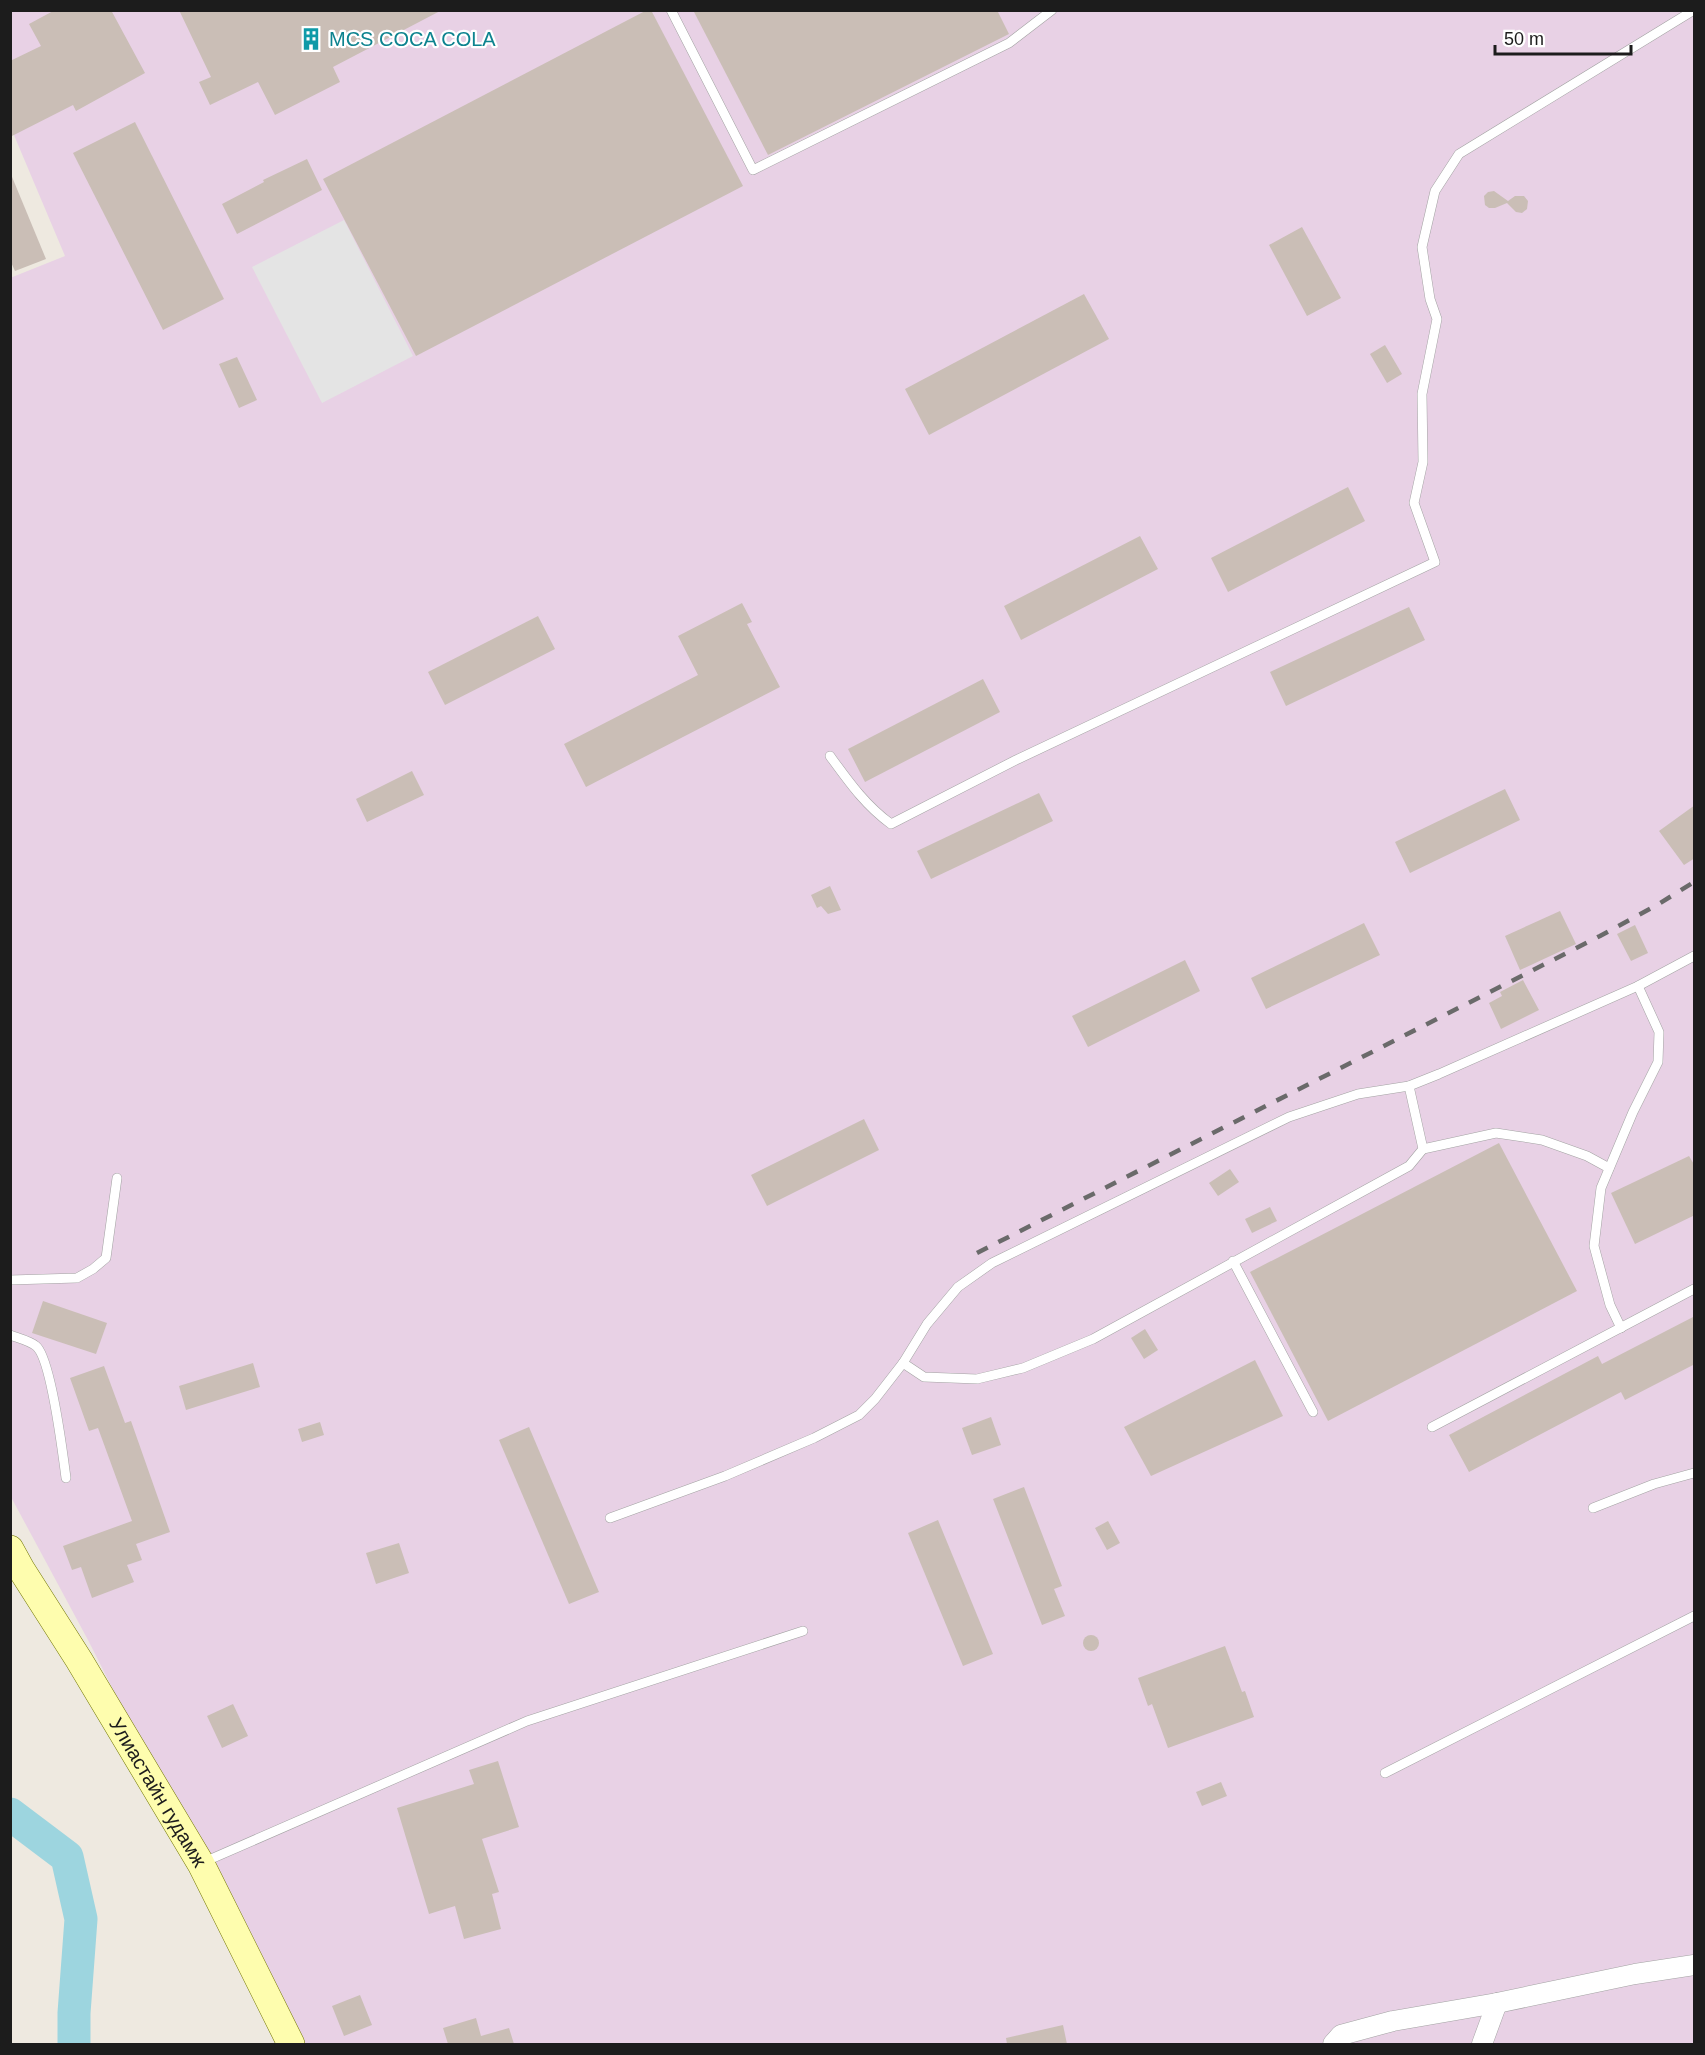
<svg xmlns="http://www.w3.org/2000/svg" width="1705" height="2055" font-family="Helvetica,sans-serif">
  <rect width="100%" height="100%" fill="#eee9e0"/>
  <!-- industrial -->
  <path fill="#e8d1e5" d="M10 11H1694V2044H292L88 1640 11 1497 10 278 65 256 11 128Z"/>
  <!-- parking -->
  <path fill="#e4e4e4" d="M344 220 413 356 322 403 252 267Z"/>
  <g fill="none" stroke-linecap="round" stroke-linejoin="round">
    <!-- river -->
    <path stroke="#9dd5df" stroke-width="33" d="M10 1814 67 1857 81 1919 74 2013V2044"/>
  </g>
  <!-- building -->
  <g fill="#cabeb6">
    <path d="M55 10H111L145 73 76 111 73 105 10 137V61L41 46 29 24Z"/>
    <path d="M179 10H442L333 67 340 82 275 115 258 82 210 105 199 82 211 77Z"/>
    <path d="M647 10H651L743 186 416 356 323 179Z"/>
    <path d="M693 10H997L1009 34 768 155Z"/>
    <path d="M135 122 224 299 163 330 73 153Z"/>
    <path d="M307 159 322 190 237 234 222 204 264 182 263 180Z"/>
    <path d="M10 172 46 259 15 271 10 260Z"/>
    <path d="M1494 191 1508 201 1515 196H1524L1528 201 1527 209 1522 213 1516 212 1507 203 1495 208H1489L1485 205 1484 196 1488 192Z"/>
    <path d="M1302 227 1341 298 1307 316 1269 245Z"/>
    <path d="M1084 294 1109 339 929 435 905 389Z"/>
    <path d="M1385 345 1402 374 1387 383 1370 354Z"/>
    <path d="M237 357 257 400 239 408 219 364Z"/>
    <path d="M1348 487 1365 521 1228 592 1211 558Z"/>
    <path d="M1140 536 1158 569 1021 640 1004 606Z"/>
    <path d="M742 603 752 622 747 624 780 687 586 787 564 744 698 675 678 636Z"/>
    <path d="M1409 607 1425 640 1286 706 1270 672Z"/>
    <path d="M538 616 555 649 445 705 428 672Z"/>
    <path d="M983 679 1000 712 865 782 848 749Z"/>
    <path d="M412 771 424 795 367 822 356 799Z"/>
    <path d="M1505 789 1520 820 1410 873 1395 842Z"/>
    <path d="M1039 793 1053 821 931 879 917 851Z"/>
    <path d="M1695 805V858L1684 865 1659 831Z"/>
    <path d="M830 886 841 910 828 914 821 906 817 908 811 895Z"/>
    <path d="M1560 911 1576 944 1520 970 1505 936Z"/>
    <path d="M1364 923 1380 955 1266 1009 1251 978Z"/>
    <path d="M1635 925 1648 953 1631 961 1617 934Z"/>
    <path d="M1185 960 1200 991 1088 1047 1072 1016Z"/>
    <path d="M1523 980 1539 1010 1501 1029 1489 1003 1502 996 1500 992Z"/>
    <path d="M864 1119 879 1150 767 1206 751 1175Z"/>
    <path d="M1499 1143 1577 1291 1328 1421 1250 1272Z"/>
    <path d="M1689 1156 1695 1166V1215L1635 1244 1611 1193Z"/>
    <path d="M1230 1169 1239 1182 1218 1196 1209 1183Z"/>
    <path d="M1270 1207 1277 1221 1252 1233 1245 1219Z"/>
    <path d="M43 1301 107 1323 96 1354 32 1333Z"/>
    <path d="M1695 1316V1364L1625 1400 1621 1392 1469 1472 1449 1435 1598 1356 1602 1364Z"/>
    <path d="M1145 1329 1158 1350 1144 1359 1131 1338Z"/>
    <path d="M1255 1360 1283 1416 1151 1476 1124 1427Z"/>
    <path d="M253 1363 260 1387 186 1410 179 1386Z"/>
    <path d="M104 1366 125 1423 131 1421 170 1532 136 1544 142 1560 127 1565 134 1582 92 1598 81 1567 72 1570 63 1546 132 1521 98 1428 89 1431 70 1378Z"/>
    <path d="M991 1417 1001 1445 972 1455 962 1428Z"/>
    <path d="M320 1422 324 1435 302 1442 298 1429Z"/>
    <path d="M529 1427 599 1592 569 1604 499 1440Z"/>
    <path d="M1024 1487 1062 1586 1054 1589 1065 1616 1042 1625 993 1499Z"/>
    <path d="M938 1520 993 1654 963 1666 908 1533Z"/>
    <path d="M1108 1521 1120 1543 1107 1550 1095 1528Z"/>
    <path d="M399 1543 409 1573 376 1584 366 1553Z"/>
    <circle cx="1091" cy="1643" r="8"/>
    <path d="M1225 1646 1242 1692 1245 1691 1254 1717 1168 1748 1152 1704 1148 1706 1138 1678Z"/>
    <path d="M233 1704 248 1736 222 1748 207 1716Z"/>
    <path d="M498 1761 519 1827 482 1839 499 1892 492 1894 501 1929 464 1939 455 1906 429 1914 397 1808 474 1784 469 1770Z"/>
    <path d="M1221 1782 1227 1796 1202 1806 1196 1792Z"/>
    <path d="M360 1995 372 2025 344 2036 332 2006Z"/>
    <path d="M476 2018 481 2036 509 2028 514 2044H448L443 2028Z"/>
    <path d="M1063 2025 1067 2044H1007L1006 2038Z"/>
  </g>
  <g fill="none" stroke-linecap="round" stroke-linejoin="round">
    <!-- service casing -->
    <g stroke="#a3a3a3" stroke-width="10">
      <g id="service">
        <path d="M671 10 753 170 1009 43 1052 10"/>
        <path d="M830 756C849 782 865 805 891 824L1016 760 1435 562 1414 503 1423 462 1422 394 1437 319 1430 299 1422 247 1435 191 1459 154 1694 10"/>
        <path d="M1423 1149 1496 1133 1542 1140 1587 1156 1609 1168"/>
        <path d="M1233 1261 1313 1412"/>
        <path d="M10 1280 77 1278 93 1269 106 1258 117 1178"/>
        <path d="M1621 1328 1610 1305 1594 1246 1601 1188 1633 1112 1658 1062 1659 1032 1638 986"/>
        <path d="M10 1335C18 1338 30 1341 36 1346 51 1358 63 1455 66 1478"/>
        <path d="M903 1363 924 1377 977 1379 1023 1368 1093 1339 1409 1166 1423 1149 1409 1086"/>
        <path d="M1432 1427 1694 1289"/>
        <path d="M1593 1508 1654 1484 1694 1473"/>
        <path d="M610 1518 725 1476 814 1438 859 1415 875 1399 903 1363 927 1324 958 1287 992 1263 1289 1117 1358 1094 1409 1086 1439 1074 1638 986 1694 956"/>
        <path d="M1385 1773 1694 1616"/>
        <path d="M204 1862 527 1721 803 1631"/>
      </g>
    </g>
    <!-- minor casing -->
    <g stroke="#a3a3a3" stroke-width="21">
      <g id="minor">
        <path d="M1333 2044 1341 2035 1393 2021 1497 2003 1635 1974 1694 1965"/>
        <path d="M1482 2044 1497 2003"/>
      </g>
    </g>
    <!-- secondary casing -->
    <g stroke="#707500" stroke-width="28">
      <g id="secondary">
        <path id="s1" d="M10 1549 21 1569 79 1660 201 1864 291 2044"/>
      </g>
    </g>
    <!-- service -->
    <use href="#service" stroke="#fff" stroke-width="9"/>
    <!-- minor -->
    <use href="#minor" stroke="#fff" stroke-width="20"/>
    <!-- secondary -->
    <use href="#secondary" stroke="#fefdae" stroke-width="27"/>
    <!-- rail -->
    <path stroke="#6a6a6a" stroke-width="4.5" stroke-dasharray="12 12" stroke-linecap="butt" d="M977 1253 1600 936 1657 905 1694 882"/>
  </g>
  <!-- icons -->
  <defs>
    <g id="building-bare" transform="scale(1.8)"><path d="M-4-6H4V6H1V3H-1V6H-4ZM-2.5-4.3h1.7v1.8h-1.7ZM.8-4.3h1.7v1.8H.8ZM-2.5-1h1.7V.8h-1.7ZM.8-1h1.7V.8H.8Z" fill="#0f9aa8" stroke="#fff" stroke-width="2.5" paint-order="stroke"/></g>
  </defs>
  <g fill-rule="evenodd">
    <use href="#building-bare" x="311" y="39"/>
  </g>
  <g text-anchor="middle" stroke-width="4.5" stroke-linejoin="round" paint-order="stroke">
    <!-- culture labels -->
    <g font-size="20" fill="#0d838f" stroke="#fff" text-anchor="start">
      <text x="329" y="46">MCS COCA COLA</text>
    </g>
    <!-- street labels -->
    <g font-size="20" fill="#1c1c1c" stroke="#fff">
      <text dy="7" stroke="none"><textPath href="#s1" startOffset="285">Улиастайн гудамж</textPath></text>
    </g>
  </g>
  <!-- border -->
  <rect width="1705" height="2055" fill="none" stroke="#1c1c1c" stroke-width="24"/>
  <!-- scale -->
  <path d="M1495 45v9h136v-9" fill="none" stroke="#1c1c1c" stroke-width="3"/>
  <text x="1504" y="45" font-size="18" fill="#1c1c1c" stroke="#ffffff" stroke-width="4.5" paint-order="stroke">50 m</text>
</svg>
